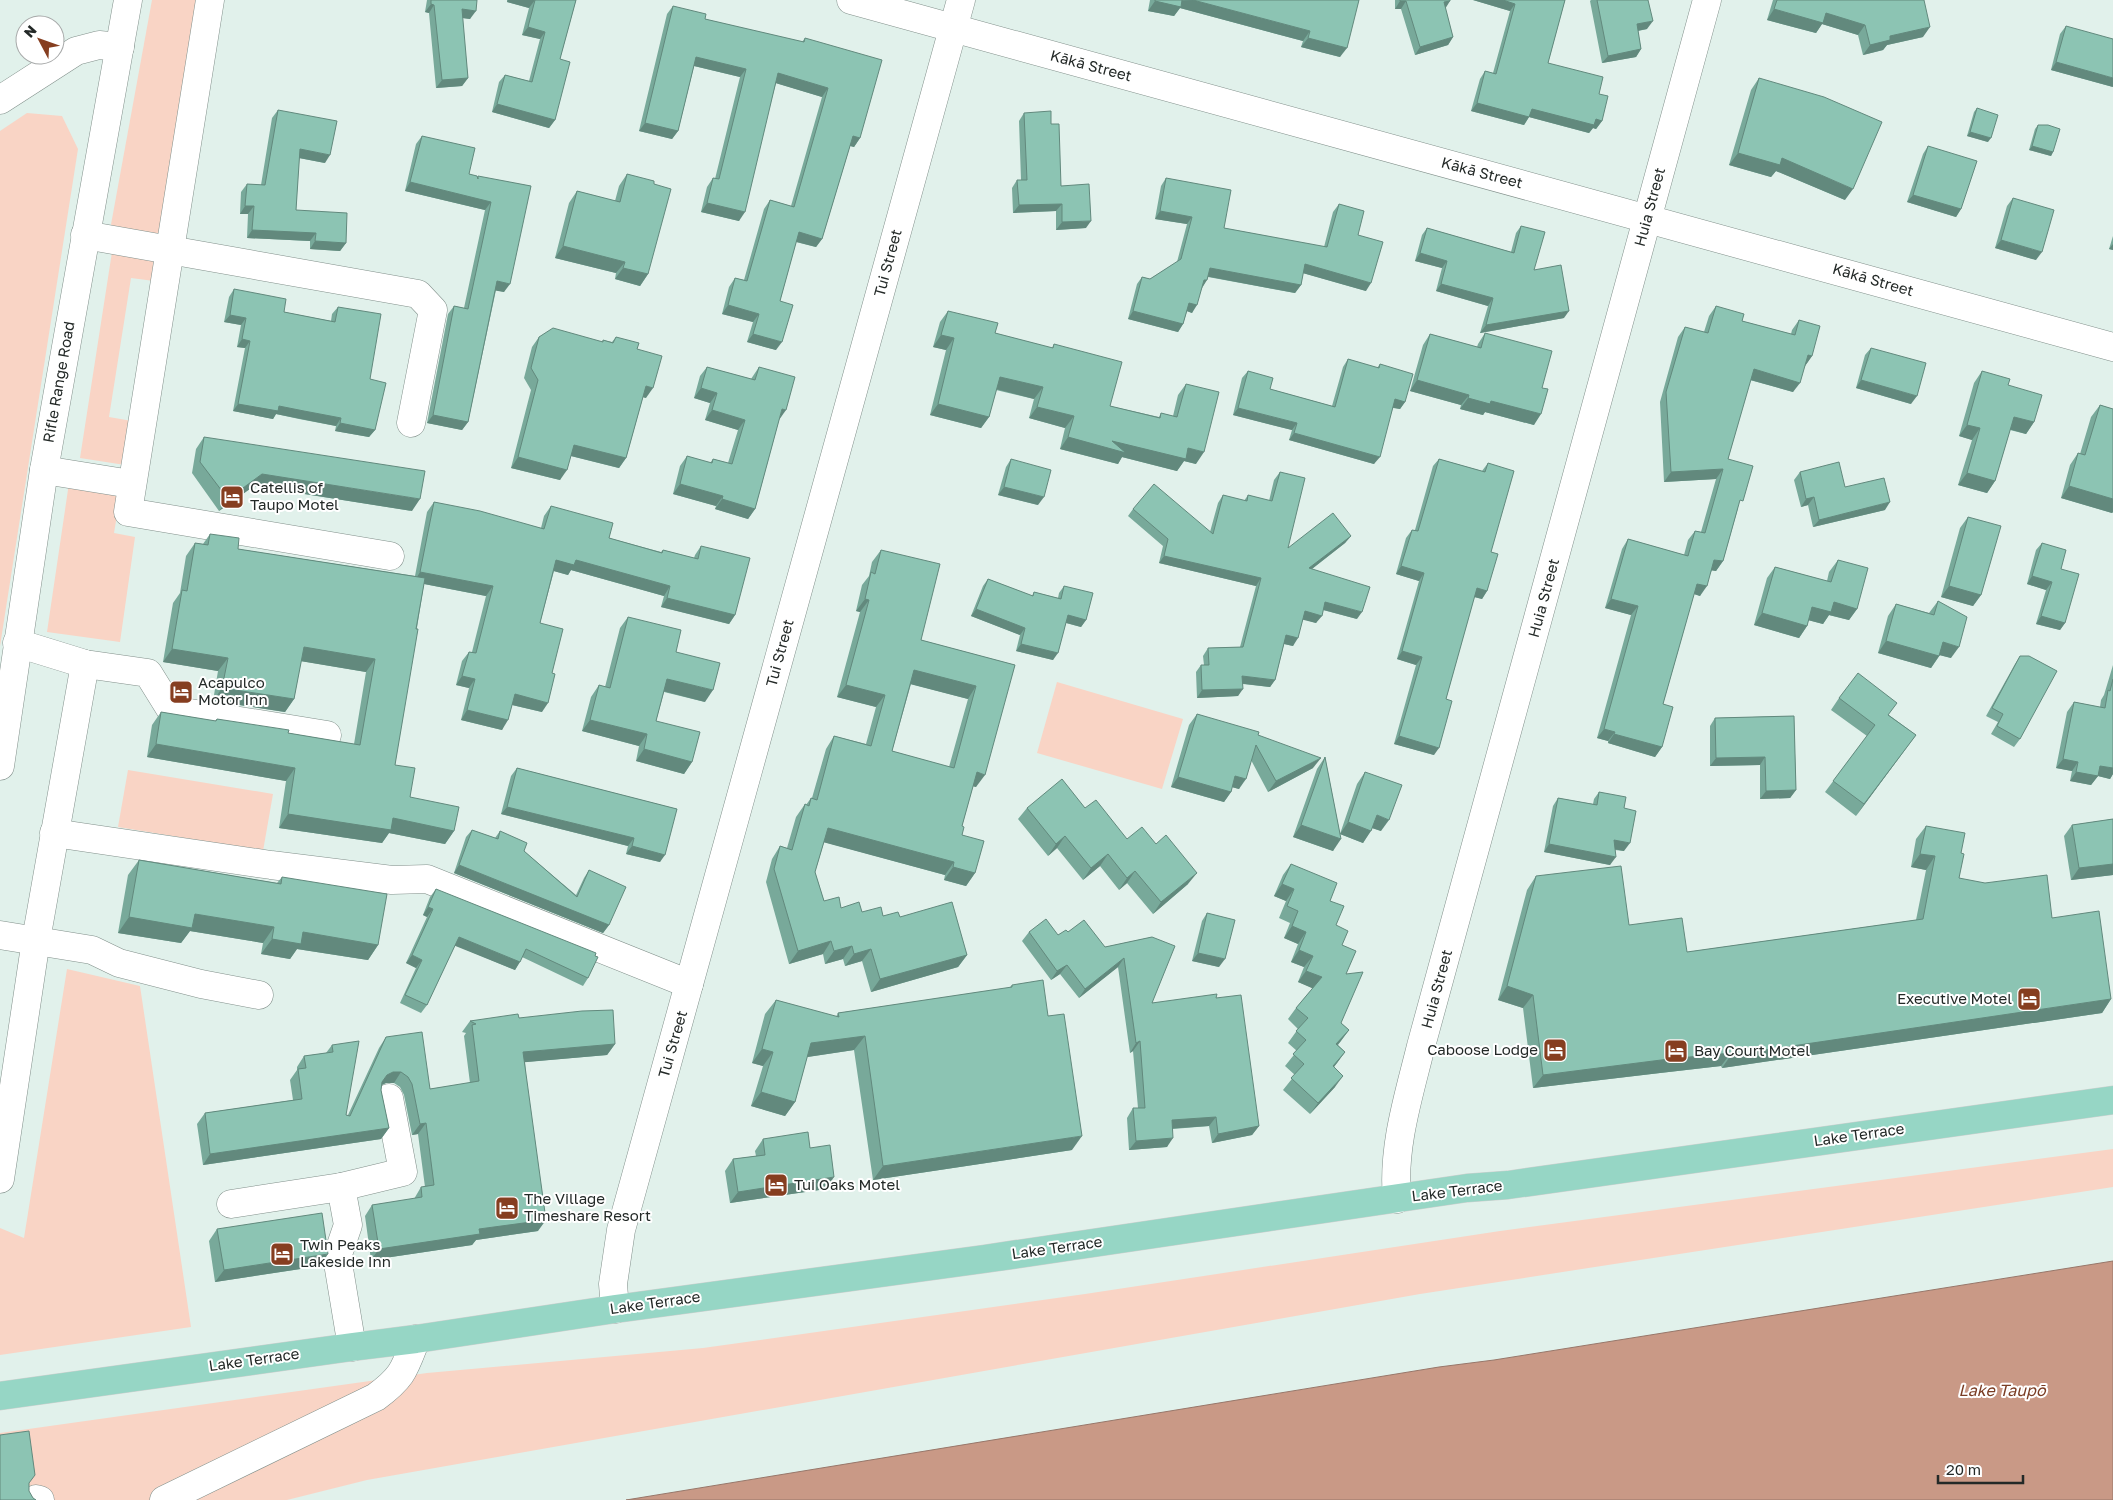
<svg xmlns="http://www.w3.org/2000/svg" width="2113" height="1500" font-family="'Golos Text',sans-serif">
  <rect width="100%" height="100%" fill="#e1f1eb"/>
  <!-- green -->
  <g fill="#f9d4c5">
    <path d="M152 0H202L158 239 110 230Z"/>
    <path d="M27 113 62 116 78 149 0 646V131Z"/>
    <path d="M112 252 157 259 154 281 131 278 109 417 132 421 125 465 80 458Z"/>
    <path d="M69 483 121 491 114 533 135 537 120 642 47 632Z"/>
    <path d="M1057 682 1183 719 1162 789 1037 753Z"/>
    <path d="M128 770 273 794 263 851 118 827Z"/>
    <path d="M67 969 140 986 191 1327 0 1355V1228L24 1238Z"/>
    <path d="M2113 1149V1187L1420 1294 367 1480 287 1500H0V1433L427 1373 703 1348 1085 1294 1500 1231Z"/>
  </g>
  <!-- water -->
  <path fill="#c99986" stroke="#97776a" d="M2113 1261V1500H626L1439 1367 1494 1360Z"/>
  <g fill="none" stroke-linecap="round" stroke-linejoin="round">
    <!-- minor casing -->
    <g stroke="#82908b" stroke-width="29">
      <g id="minor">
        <path d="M210 0 128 512 390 556"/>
        <path d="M851 0 2113 347"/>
        <path d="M0 100 76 51 99 45 120 47"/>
        <path d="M85 235 418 294 433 310 411 423"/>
        <path d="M44 470 131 484"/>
        <path d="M17 643 85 664 148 673 171 710 327 735"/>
        <path d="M0 766 44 470 128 0"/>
        <path d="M54 833 271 865 392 880 427 879 689 984"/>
        <path d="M0 935 92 950 119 963 201 984 259 995"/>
        <path d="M0 1179 36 940 85 664"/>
        <path d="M1397 1199C1392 1147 1409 1095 1421 1046L1707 0"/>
        <path d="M231 1204 341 1187"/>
        <path d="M615 1309 613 1284 621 1230 961 0"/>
        <path d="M352 1347 337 1257 348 1225 341 1187 403 1172 389 1098"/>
        <path d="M36 1499 40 1500"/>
        <path d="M164 1500 376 1397C403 1377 404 1370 416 1339"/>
      </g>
    </g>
    <!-- major casing -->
    <g stroke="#cfd0cf" stroke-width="29">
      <path id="major" d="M0 1396 352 1347 416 1339 615 1309 984 1259 1467 1188 1508 1185 2113 1100"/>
    </g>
    <!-- minor -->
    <use href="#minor" stroke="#fff" stroke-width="28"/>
    <!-- major -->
    <use href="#major" stroke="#96d6c5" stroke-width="28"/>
  </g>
  <!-- wall -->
  <g fill="#78a99a" fill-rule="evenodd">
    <path d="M427 0H477L470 19 462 18 468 78 462 86 436 88 429 13 425 12Z"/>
    <path d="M507 0H576L560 59 555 120 549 128 492 112 499 82 505 75 529 81 540 39 522 35 529 8 507 2Z"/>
    <path d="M1150 0H1359L1340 57 1301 47 1303 41 1180 8 1174 16 1148 11Z"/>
    <path d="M1395 0H1450L1445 8 1453 37 1448 45 1415 55 1401 9H1395Z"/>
    <path d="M1473 0H1565L1548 63 1599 94 1602 121 1596 129 1593 128 1589 133 1529 117 1524 125 1471 111 1480 79 1485 71 1493 73 1510 11Z"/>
    <path d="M1591 0H1648L1647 29 1638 31 1641 49 1636 57 1602 63 1590 1Z"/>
    <path d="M1773 0H1924L1923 37 1887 45 1883 50 1863 55 1858 35 1822 24 1816 33 1767 20Z"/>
    <path d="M673 6 705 19 802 42 805 38 860 138 854 147 850 146 822 239 816 247 796 242 780 301 776 350 747 342 753 322 722 314 729 287 735 278 744 280 764 209 770 200 791 206 822 97 776 83 739 221 701 212 707 187 713 178 715 179 740 77 694 66 678 131 672 139 639 131 667 14Z"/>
    <path d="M2066 26 2113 87 2051 70 2060 34Z"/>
    <path d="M1759 78 1845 200 1776 171 1771 177 1729 165 1751 90Z"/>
    <path d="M1977 108 1988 142 1967 136 1974 112Z"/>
    <path d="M278 110 325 163 299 158 296 210 346 243 340 251 310 249V241L247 238 248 214H240L241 192 247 184 261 185 272 118Z"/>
    <path d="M1024 113 1051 124 1061 186 1086 228 1056 230V211L1013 213 1012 188 1017 180H1021L1019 121Z"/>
    <path d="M2038 125 2053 152 2051 156 2029 150 2035 129Z"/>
    <path d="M422 136 469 174 478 177 531 186 504 292 496 290 468 422 462 430 427 423 448 314 454 306 464 308 485 210 405 191 416 144Z"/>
    <path d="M1928 146 1961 209 1956 217 1907 202 1923 154Z"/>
    <path d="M627 174 654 184 648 274 640 286 615 279 616 273 555 258 569 203 577 191 615 201 619 186Z"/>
    <path d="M1166 178 1224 228 1324 247 1333 212 1339 204 1358 235 1366 291 1303 273 1301 285 1295 293 1208 277 1202 288 1192 313 1187 311 1183 324 1178 332 1128 319 1137 284 1142 277 1150 279 1177 262 1187 224 1155 219 1161 186Z"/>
    <path d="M2013 198 2036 260 1995 248 2007 206Z"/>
    <path d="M1521 226 1534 270 1564 318 1480 333 1488 306 1436 291 1442 268 1415 261 1422 235 1427 228 1511 252 1516 233Z"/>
    <path d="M2113 236V250L2109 249Z"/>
    <path d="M234 289 284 312 331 321 332 314 338 307 370 379 375 430 369 437 335 431 336 426 299 419 276 414 273 419 233 411 245 348 237 347 241 325 224 322 229 297Z"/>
    <path d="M1716 306 1742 321 1791 334 1792 330 1799 320 1812 356 1805 366 1793 392 1750 380 1728 459 1738 508 1723 561 1716 571 1712 570 1700 596 1694 594 1663 704 1662 747 1655 757 1608 743V741L1597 738 1631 615 1605 608 1622 549 1628 539 1684 555 1688 540 1695 531 1701 532 1716 479 1664 482 1660 402 1678 337 1685 327 1704 332 1709 316Z"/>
    <path d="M948 311 995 333 1052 348 1054 344 1110 406 1159 417 1161 413 1173 416 1178 395 1186 384 1196 464 1184 461 1177 471 1122 457 1118 464 1060 449 1065 428 1029 418 1034 399 996 390 989 417 981 428 930 415 946 350 933 347 940 322Z"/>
    <path d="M1485 333 1542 388 1534 425 1485 412 1483 415 1460 409 1461 405 1410 391 1423 345 1430 334 1477 347 1478 344Z"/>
    <path d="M539 337 602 342 603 340 612 342 616 337 637 349 646 398 643 397 626 458 619 468 571 456 560 480 511 468 531 390 524 378 532 347Z"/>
    <path d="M1871 348 1911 404 1856 388 1865 355Z"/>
    <path d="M1348 359 1377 368 1380 364 1405 402 1400 409 1393 408 1374 464 1289 440 1292 430 1233 415 1242 378 1248 371 1270 389 1332 406 1343 367Z"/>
    <path d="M707 367 751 379 759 367 779 420 755 509 748 519 715 509 716 506 673 494 680 466 687 456 710 463 713 459 728 463 738 430 705 420 710 403 694 398 700 376Z"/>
    <path d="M1982 371 2034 422 2026 434 2010 430 1995 481 1987 493 1958 485 1972 440 1959 436 1974 383Z"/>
    <path d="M2100 405 2113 409V512L2112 513 2061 498 2070 465 2078 453 2080 454 2091 417Z"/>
    <path d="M204 437 412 511 254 486 219 511 192 473 196 449Z"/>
    <path d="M1011 459 1038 505 998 495 1006 467Z"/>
    <path d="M1439 459 1482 471 1488 463 1491 552 1487 591 1482 599 1474 597 1446 699 1434 755 1394 744 1416 665 1397 659 1419 581 1396 574 1406 538 1412 530H1415L1433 466Z"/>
    <path d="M1280 472 1288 548 1351 536 1345 543 1312 569 1357 619 1323 610 1316 623 1303 619 1293 646 1284 644 1275 680 1270 687 1243 684 1238 696 1197 698 1196 672 1201 665H1204L1203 656 1208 648 1240 647 1256 586 1159 563 1163 546 1128 516 1133 509 1210 532 1218 503 1223 495 1244 501 1248 495 1269 501 1274 480Z"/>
    <path d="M1800 472 1845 487 1885 510 1813 527 1808 505 1801 507 1794 480Z"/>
    <path d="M434 502 541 528 544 516 551 506 609 538 661 552 663 550 694 558 695 555 701 546 735 615 729 624 661 607 664 596 571 570 568 575 554 571 540 623 542 712 512 705 502 730 461 720 469 688 456 685 462 661 469 652H472L486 596 424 584 395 765 410 797 454 831 445 844 389 833 382 843 279 828 286 781 147 757 152 725 161 712 215 721 217 719 288 733 354 744 366 672 301 661 294 699 285 712 213 701 218 671 163 662 173 603 180 593 186 556 195 543 203 544 210 534 238 549 415 576 427 512Z"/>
    <path d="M1968 517 1981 595 1973 606 1941 597 1960 528Z"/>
    <path d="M2042 543 2061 569 2065 623 2060 630 2036 624 2046 590 2027 584 2036 550Z"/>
    <path d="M881 550 921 640 1015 665 976 787 973 786 962 826V835L975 873 966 886 944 880 945 875 824 842 815 872 824 901 841 908 883 916 900 917 967 955 958 967 871 992 862 961 845 966 843 959 825 964 823 954 789 964 766 882 772 859 780 846 787 848 796 817 805 804 806 805 811 798H812L826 749 834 736 866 744 876 707 837 697 860 612 856 611 862 585 869 576 872 562ZM911 684 968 699 949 767 892 751Z"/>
    <path d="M1838 560 1857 609 1849 620 1829 615 1823 624 1808 620 1807 626 1799 638 1754 625 1767 578 1775 567 1827 581 1829 572Z"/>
    <path d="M988 579 1032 596 1034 592 1058 598 1059 593 1064 586 1086 620 1081 627 1066 623 1053 660 1016 651 1020 635 971 616 983 586Z"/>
    <path d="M1938 601 1951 658 1940 655 1931 668 1878 653 1888 616 1896 604 1929 613Z"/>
    <path d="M628 617 676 652 705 702 664 692 656 721 692 762 684 774 636 761 639 746 582 731 591 697 599 685 605 687 620 628Z"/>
    <path d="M2020 656V739L2014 747 1991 734 1998 722 1986 716 2015 664Z"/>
    <path d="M2113 665V774L2110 779 2098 776 2091 785 2070 781 2072 771 2056 768 2067 712 2074 702 2100 707 2101 700 2104 695Z"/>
    <path d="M1839 698 1889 715 1916 735 1856 816 1825 792 1867 736 1831 710Z"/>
    <path d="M1197 714 1258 735 1313 768 1268 792 1251 760 1239 789 1232 787 1231 792 1224 802 1171 787 1189 725Z"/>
    <path d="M1794 716 1796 790 1790 798 1760 799V765L1710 766V726L1715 718Z"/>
    <path d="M1325 757 1340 834 1357 784 1365 772 1381 831 1372 828 1363 843 1340 834 1333 851 1293 837 1317 769Z"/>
    <path d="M517 768 677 809 660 862 626 854 628 846 501 814 511 776Z"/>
    <path d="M1599 792 1624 808V851L1615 850 1610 865 1544 852 1553 806 1558 798 1593 804 1594 799Z"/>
    <path d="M1027 808H1085L1188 884 1153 914 1127 883 1119 890 1100 866 1083 880 1057 848 1048 856 1018 819Z"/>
    <path d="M2113 819V875L2071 880 2064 836 2072 825Z"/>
    <path d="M1926 826 1961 853 1959 878 2052 918 2111 999 2102 1013 1722 1068 1721 1066 1660 1073 1533 1088 1523 1008 1498 1000 1527 890 1536 876 1629 925 1687 952 1916 920 1926 870 1911 867 1916 839Z"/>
    <path d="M472 830 495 838 500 831 576 895 584 878 589 870 609 925 603 933 454 873 466 837Z"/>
    <path d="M139 860 277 883 282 877 378 945 368 960 297 949 290 959 261 954 263 943 190 931 181 943 118 933 128 875Z"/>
    <path d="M1291 864 1330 901 1336 925 1342 945 1346 974 1341 1023 1349 1030 1338 1045 1345 1052 1334 1067 1335 1087 1310 1114 1283 1090 1295 1075 1285 1066 1297 1051 1288 1043 1298 1029 1288 1019 1296 1008 1313 988 1298 982 1304 967 1291 962 1298 944 1284 938 1290 923 1279 918 1286 901 1274 896 1283 875Z"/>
    <path d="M436 889 588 978 583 986 522 957 515 970 455 945 427 1005 421 1013 400 1003 416 968 406 963 427 917 423 915 430 897Z"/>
    <path d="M1207 913 1219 967 1192 961 1202 921Z"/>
    <path d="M1029 932 1058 935 1068 932 1105 947 1152 937V1003L1216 998 1259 1126 1252 1135 1212 1143 1209 1126 1173 1129 1167 1147 1129 1150 1127 1118 1133 1108H1138L1133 1051 1130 1053 1118 967 1079 998 1060 974 1051 980 1022 941Z"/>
    <path d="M1012 985 1048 1016 1072 1150 873 1180 854 1050 807 1057 795 1102 785 1116 751 1106 763 1066 752 1063 765 1014 776 1000 836 1017 838 1013 1009 988Z"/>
    <path d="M519 1018 615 1044 607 1055 525 1062 538 1231 476 1240 472 1245 371 1260 365 1216 372 1205 414 1199 421 1187H425L418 1134 412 1135 404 1095 400 1087 394 1083H386L382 1085 381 1090 389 1128 381 1139 203 1165 197 1124 205 1113 293 1100 290 1080 297 1070V1067L304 1056 326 1053 332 1045 346 1115H348L379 1048 386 1037 430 1089 470 1083 464 1036 466 1033 462 1032 470 1021Z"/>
    <path d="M763 1139 810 1148 826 1189 730 1203 725 1171 733 1159 756 1156 755 1151Z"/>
    <path d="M217 1229 320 1266 215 1282 209 1241Z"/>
  </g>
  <!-- shaded-wall -->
  <g fill="#62897d">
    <path d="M508 0H535L529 8 507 2Z"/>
    <path d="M1193 0 1310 31 1303 41 1180 8 1174 16 1148 11 1155 1Z"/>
    <path d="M1473 0H1503L1515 4 1510 11Z"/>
    <path d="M1400 1H1406L1401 9H1395Z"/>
    <path d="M1450 1 1445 9 1444 2Z"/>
    <path d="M431 4 434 5 429 13 425 12Z"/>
    <path d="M462 9 476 11 470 19 456 17Z"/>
    <path d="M1774 9 1826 13 1865 25 1858 35 1822 24 1816 33 1767 20Z"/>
    <path d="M1653 21 1647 29 1631 32 1637 24Z"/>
    <path d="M528 27 545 32 540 39 522 35Z"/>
    <path d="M1930 27 1923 37 1887 45 1883 50 1863 55 1870 45 1890 36Z"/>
    <path d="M1453 37 1448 45 1415 55 1420 47Z"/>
    <path d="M1308 38 1347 48 1340 57 1301 47Z"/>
    <path d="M1641 49 1636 57 1602 63 1608 56Z"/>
    <path d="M696 57 746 69 740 77 690 65Z"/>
    <path d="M2056 62 2113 78V87L2051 70Z"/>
    <path d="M778 73 828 88 822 97 772 82Z"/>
    <path d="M468 78 462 86 436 88 442 80Z"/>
    <path d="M1477 103 1532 109 1596 119 1602 121 1596 129 1593 128 1589 133 1529 117 1524 125 1471 111Z"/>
    <path d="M497 104 555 120 549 128 492 112Z"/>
    <path d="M645 123 678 131 672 139 639 131Z"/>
    <path d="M1970 132 1991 138 1988 142 1967 136Z"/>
    <path d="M853 136 860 138 854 147 847 145Z"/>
    <path d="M2032 146 2053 152 2051 156 2029 150Z"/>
    <path d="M300 149 330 155 325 163 294 157Z"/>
    <path d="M1738 153 1782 158 1853 189 1845 200 1776 171 1771 177 1729 165Z"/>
    <path d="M410 182 491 202 485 210 405 191Z"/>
    <path d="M1913 195 1961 209 1956 217 1907 202Z"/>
    <path d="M707 203 745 212 739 221 701 212Z"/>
    <path d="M1062 204 1056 211 1013 213 1019 205Z"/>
    <path d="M245 206H254L248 214H240Z"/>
    <path d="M1160 211 1192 217 1187 224 1155 219Z"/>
    <path d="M1091 221 1086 228 1056 230 1062 222Z"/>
    <path d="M252 230 316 233 310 241 247 238Z"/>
    <path d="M799 232 822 239 816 247 793 241Z"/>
    <path d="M2001 240 2042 252 2036 260 1995 248Z"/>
    <path d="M315 241 346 243 340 251 310 249Z"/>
    <path d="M2113 244V250L2109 249Z"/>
    <path d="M563 246 625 262 616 273 555 258Z"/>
    <path d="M1420 253 1447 261 1442 268 1415 261Z"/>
    <path d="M1305 264 1371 283 1366 291 1299 272Z"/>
    <path d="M623 268 648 274 640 286 615 279Z"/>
    <path d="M1210 268 1301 285 1295 293 1205 276Z"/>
    <path d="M1204 280H1207L1202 288Z"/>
    <path d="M497 281 510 284 504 292 492 290Z"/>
    <path d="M1441 284 1493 298 1488 306 1436 291Z"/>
    <path d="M1189 303 1197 305 1192 313 1184 310Z"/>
    <path d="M728 305 759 314 753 322 722 314Z"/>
    <path d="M1133 311 1183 324 1178 332 1128 319Z"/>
    <path d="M1569 311 1564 318 1480 333 1486 325Z"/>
    <path d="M230 315 246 318 241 325 224 322Z"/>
    <path d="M753 334 782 342 776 350 747 342Z"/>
    <path d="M941 335 954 338 946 350 933 347Z"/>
    <path d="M242 339 250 341 245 348 237 347Z"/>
    <path d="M1808 355 1812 356 1805 366Z"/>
    <path d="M1754 369 1800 383 1793 392 1747 379Z"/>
    <path d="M1000 377 1043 387 1034 399 992 388Z"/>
    <path d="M1417 380 1469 395 1461 405 1410 391Z"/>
    <path d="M1861 380 1917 396 1911 404 1856 388Z"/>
    <path d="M646 386 653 388 646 398 639 396Z"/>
    <path d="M701 388 717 393 710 403 694 398Z"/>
    <path d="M1468 398 1491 401 1541 414 1534 425 1485 412 1483 415 1460 409Z"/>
    <path d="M1395 399 1405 402 1400 409 1390 407Z"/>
    <path d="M238 404 279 406 341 418 336 426 276 414 273 419 233 411Z"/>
    <path d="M938 404 989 417 981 428 930 415Z"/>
    <path d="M1037 407 1074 416 1065 428 1029 418Z"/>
    <path d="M1238 408 1297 423 1292 430 1233 415Z"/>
    <path d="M782 409 786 410 779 420Z"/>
    <path d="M712 410 745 420 738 430 705 420Z"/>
    <path d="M433 415 468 422 462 430 427 423Z"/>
    <path d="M2014 417 2034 422 2026 434 2005 428Z"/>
    <path d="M340 423 375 430 369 437 335 431Z"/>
    <path d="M1967 425 1980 428 1972 440 1959 436Z"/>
    <path d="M1294 433 1380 457 1374 464 1289 440Z"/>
    <path d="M1068 437 1188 448 1204 452 1196 464 1184 461 1177 471 1122 457 1118 464 1060 449Z"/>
    <path d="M574 445 626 458 619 468 567 455Z"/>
    <path d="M518 457 567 470 560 480 511 468Z"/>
    <path d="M1723 469 1716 479 1664 482 1671 472Z"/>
    <path d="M1967 473 1995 481 1987 493 1958 485Z"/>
    <path d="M262 474 420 499 412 511 254 486 219 511 228 499Z"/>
    <path d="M680 484 723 496 716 506 673 494Z"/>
    <path d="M2069 486 2113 499V512L2112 513 2061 498Z"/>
    <path d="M1004 487 1044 497 1038 505 998 495Z"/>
    <path d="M1814 497 1808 505 1801 507 1806 499Z"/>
    <path d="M722 499 755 509 748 519 715 509Z"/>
    <path d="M1890 502 1885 510 1813 527 1819 520Z"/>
    <path d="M1351 536 1345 543 1304 575 1309 568Z"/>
    <path d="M1164 556 1261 578 1256 586 1159 563Z"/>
    <path d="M556 560H576L670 586 664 596 571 570 568 575 550 570Z"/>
    <path d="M1714 560 1723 561 1716 571 1708 570Z"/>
    <path d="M1401 566 1424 573 1419 581 1396 574Z"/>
    <path d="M420 572 493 586 486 596 414 582Z"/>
    <path d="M2032 576 2052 582 2046 590 2027 584Z"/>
    <path d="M1697 584 1707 586 1700 596 1691 593Z"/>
    <path d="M1949 586 1981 595 1973 606 1941 597Z"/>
    <path d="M1477 588 1487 591 1482 599 1471 596Z"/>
    <path d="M667 598 735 615 729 624 661 607Z"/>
    <path d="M865 599 869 600 860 612 856 611Z"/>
    <path d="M1611 599 1638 606 1631 615 1605 608Z"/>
    <path d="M1325 602 1362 612 1357 619 1320 609Z"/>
    <path d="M1834 602 1857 609 1849 620 1829 615 1823 624 1804 619 1812 607Z"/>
    <path d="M976 609 1025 628 1020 635 971 616Z"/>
    <path d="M1305 611 1322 616 1316 623 1300 619Z"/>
    <path d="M1762 613 1807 626 1799 638 1754 625Z"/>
    <path d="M1068 615 1086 620 1081 627 1063 622Z"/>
    <path d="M2041 616 2065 623 2060 630 2036 624Z"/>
    <path d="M1286 635 1298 638 1293 646 1280 643Z"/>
    <path d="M1886 641 1939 656 1931 668 1878 653Z"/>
    <path d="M1943 642 1959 647 1951 658 1935 654Z"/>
    <path d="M1021 644 1058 653 1053 660 1016 651Z"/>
    <path d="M304 647 375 659 366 672 294 660Z"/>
    <path d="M172 649 228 658 218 671 163 662Z"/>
    <path d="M1402 651 1422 657 1416 665 1397 659Z"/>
    <path d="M914 670 976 686 968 699 906 683Z"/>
    <path d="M462 676 475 679 469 688 456 685Z"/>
    <path d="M1242 676 1275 680 1270 687 1237 683Z"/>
    <path d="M667 679 713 690 705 702 659 690Z"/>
    <path d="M846 685 885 695 876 707 837 697Z"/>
    <path d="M222 688 294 699 285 712 213 701Z"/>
    <path d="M1243 689 1238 696 1197 698 1202 690Z"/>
    <path d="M515 694 548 703 542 712 508 704Z"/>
    <path d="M467 710 508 720 502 730 461 720Z"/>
    <path d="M590 720 647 734 639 746 582 731Z"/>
    <path d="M1604 729 1615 732 1608 741 1597 738Z"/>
    <path d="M1614 734 1662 747 1655 757 1608 743Z"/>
    <path d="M1916 735 1907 747 1856 816 1864 804Z"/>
    <path d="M1399 736 1439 748 1434 755 1394 744Z"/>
    <path d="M156 744 295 768 286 781 147 757Z"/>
    <path d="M644 749 692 762 684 774 636 761Z"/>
    <path d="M1765 757 1760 765 1710 766 1716 758Z"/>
    <path d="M1321 758 1313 768 1268 792 1276 781Z"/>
    <path d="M2063 759 2078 762 2072 771 2056 768Z"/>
    <path d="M2100 766 2113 768V774L2110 779 2098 776 2091 785 2070 781 2076 772Z"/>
    <path d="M977 772 985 775 976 787 968 785Z"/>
    <path d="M1235 776 1246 779 1239 789 1228 786Z"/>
    <path d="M1178 777 1231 792 1224 802 1171 787Z"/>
    <path d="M1796 790 1790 798 1760 799 1766 791Z"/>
    <path d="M507 807 634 838 628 846 501 814Z"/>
    <path d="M288 814 393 818 454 831 445 844 389 833 382 843 279 828Z"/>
    <path d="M1377 815 1389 820 1381 831 1369 827Z"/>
    <path d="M1348 822 1371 831 1363 843 1340 834Z"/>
    <path d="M1301 825 1341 839 1333 851 1293 837Z"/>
    <path d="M828 828 954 862 945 875 819 841Z"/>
    <path d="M1065 836 1057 848 1048 856 1056 844Z"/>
    <path d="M1614 840 1630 843 1624 851 1608 848Z"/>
    <path d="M1549 844 1616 857 1610 865 1544 852Z"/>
    <path d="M632 846 665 855 660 862 626 854Z"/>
    <path d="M1108 854 1100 866 1083 880 1091 868Z"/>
    <path d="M1920 854 1935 856 1926 870 1911 867Z"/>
    <path d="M2113 864V875L2071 880 2079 868Z"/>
    <path d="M459 865 609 925 603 933 454 873Z"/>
    <path d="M953 867 975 873 966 886 944 880Z"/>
    <path d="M1135 871 1127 883 1119 890 1127 878Z"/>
    <path d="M1197 873 1188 884 1153 914 1161 902Z"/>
    <path d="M1282 884 1294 889 1286 901 1274 896Z"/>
    <path d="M428 907 433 909 427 917 423 915Z"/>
    <path d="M195 914 274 927 263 943 190 931 181 943 118 933 129 917Z"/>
    <path d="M1292 926 1306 932 1298 944 1284 938Z"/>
    <path d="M303 932 378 945 368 960 297 949 290 959 261 954 272 939Z"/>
    <path d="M459 937 520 962 515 970 453 945Z"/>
    <path d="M831 941 823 954 789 964 798 951Z"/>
    <path d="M852 946 843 959 825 964 834 951Z"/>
    <path d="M871 949 862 961 845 966 854 954Z"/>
    <path d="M1299 950 1313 956 1304 967 1291 962Z"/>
    <path d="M1198 953 1225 959 1219 967 1192 961Z"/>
    <path d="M412 955 422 960 416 968 406 963Z"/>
    <path d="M967 955 958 967 871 992 880 979Z"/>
    <path d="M1124 958 1118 967 1079 998 1085 989Z"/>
    <path d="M1067 965 1060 974 1051 980 1057 971Z"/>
    <path d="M1306 971 1322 977 1314 989 1298 982Z"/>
    <path d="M1507 986 1533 995 1523 1008 1498 1000Z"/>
    <path d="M2111 999 2102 1013 1722 1068 1731 1055Z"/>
    <path d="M1349 1030 1340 1042 1328 1055 1336 1044Z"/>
    <path d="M865 1036 854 1050 801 1058 811 1043Z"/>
    <path d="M1140 1041 1133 1051 1130 1053 1136 1043Z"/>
    <path d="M615 1044 607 1055 516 1063 523 1052Z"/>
    <path d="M762 1049 773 1052 763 1066 752 1063Z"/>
    <path d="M1345 1052 1337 1063 1325 1078 1333 1066Z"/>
    <path d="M1731 1053 1721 1066 1660 1073 1533 1088 1543 1075 1669 1059Z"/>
    <path d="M393 1072H401L394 1083H386L379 1086 387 1075Z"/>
    <path d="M1343 1076 1335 1087 1310 1114 1318 1103Z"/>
    <path d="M761 1092 795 1102 785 1116 751 1106Z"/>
    <path d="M1216 1117 1209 1126 1165 1129 1172 1120Z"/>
    <path d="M426 1123 418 1134 412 1135 420 1124Z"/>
    <path d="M1259 1126 1252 1135 1212 1143 1218 1134Z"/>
    <path d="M389 1128 381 1139 203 1165 210 1154Z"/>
    <path d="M1082 1136 1072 1150 873 1180 883 1166Z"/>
    <path d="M1173 1138 1167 1147 1129 1150 1136 1141Z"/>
    <path d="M834 1177 826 1189 730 1203 738 1192Z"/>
    <path d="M546 1220 538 1231 476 1240 472 1245 371 1260 379 1249 479 1229Z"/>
    <path d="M328 1254 320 1266 215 1282 224 1270Z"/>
  </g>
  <!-- building -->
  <g fill="#8cc4b3" stroke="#62897d" fill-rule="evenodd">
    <path d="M431 0H477L476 11 462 9 468 78 442 80 434 5 431 4Z"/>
    <path d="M535 0H576L560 59 570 62 555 120 497 104 505 75 532 82 545 32 528 27Z"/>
    <path d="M1155 0H1182L1181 7 1155 1Z"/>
    <path d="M1193 0H1359L1347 48 1308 38 1310 31Z"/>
    <path d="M1400 0H1450V1L1444 2 1453 37 1420 47 1406 1H1400Z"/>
    <path d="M1503 0H1565L1548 63 1603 77 1599 94 1608 96 1602 121 1596 119 1594 125 1532 109 1529 117 1477 103 1485 71 1496 74 1515 4Z"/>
    <path d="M1597 0H1648L1653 21 1637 24 1641 49 1608 56Z"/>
    <path d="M1777 0H1924L1930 27 1890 36V40L1870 45 1865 25 1826 13 1823 23 1774 9Z"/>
    <path d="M673 6 706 14 705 19 804 42 805 38 882 60 860 138 853 136 822 239 799 232 780 301 793 305 782 342 753 334 759 314 728 305 735 278 747 281 770 200 794 207 828 88 778 73 745 212 707 203 713 178 719 179 746 69 696 57 678 131 645 123Z"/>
    <path d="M2066 26 2113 39V78L2056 62Z"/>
    <path d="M1759 78 1824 97 1882 122 1853 189 1782 158 1780 165 1738 153Z"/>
    <path d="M1977 108 1998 115 1991 138 1970 132Z"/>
    <path d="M278 110 337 121 330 155 300 149 296 210 347 213 346 243 315 241 316 233 252 230 254 206H245L247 184 265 185Z"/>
    <path d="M1051 111V124H1059L1061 186 1089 184 1091 221 1062 222V204L1019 205 1017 180H1027L1024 113Z"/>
    <path d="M2038 125H2048L2060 129 2053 152 2032 146Z"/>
    <path d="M422 136 475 148 469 174 477 176 478 179V176L531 186 510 284 497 281 468 422 433 415 454 306 468 309 491 202 410 182Z"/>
    <path d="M1928 146 1977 161 1961 209 1913 195Z"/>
    <path d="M627 174 654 181V184L671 189 648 274 623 268 625 262 563 246 577 191 620 202Z"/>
    <path d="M1166 178 1231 190 1224 228 1327 247 1339 204 1364 211 1358 235 1383 242 1371 283 1305 264 1301 285 1210 268 1207 280H1204L1197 305 1189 303 1183 324 1133 311 1142 277 1150 279 1181 259 1192 217 1160 211Z"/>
    <path d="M2013 198 2054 210 2042 252 2001 240Z"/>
    <path d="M1521 226 1545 232 1534 270 1561 265 1569 311 1486 325 1493 298 1441 284 1447 261 1420 253 1427 228 1514 253Z"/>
    <path d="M234 289 286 299 284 312 335 322 338 307 381 314 370 379 386 383 375 430 340 423 341 418 304 411 279 406 278 411 238 404 250 341 242 339 246 318 230 315Z"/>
    <path d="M1716 306 1744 314 1742 321 1795 335 1799 320 1820 326 1812 356 1808 355 1800 383 1754 369 1728 459 1753 466 1743 501 1740 500 1723 561 1714 560 1707 586 1697 584 1663 704 1673 707 1662 747 1614 734 1615 732 1604 729 1638 606 1611 599 1628 539 1688 556 1695 531 1705 533 1723 469 1671 472 1666 392 1685 327 1708 333Z"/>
    <path d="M948 311 998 323 995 333 1053 348 1054 344 1122 362 1110 406 1160 418 1161 413 1177 417 1186 384 1219 392 1204 452 1188 448 1186 459 1112 441 1126 453 1068 437 1074 416 1037 407 1043 387 1000 377 989 417 938 404 954 338 941 335Z"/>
    <path d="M553 328 603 342V340L613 343 616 337 639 343 637 349 662 356 653 388 646 386 626 458 574 445 567 470 518 457 538 380 531 368 539 337Z"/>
    <path d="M1485 333 1552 351 1542 388 1548 389 1541 414 1491 401 1490 404 1468 398 1469 395 1417 380 1430 334 1481 348Z"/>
    <path d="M1871 348 1926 363 1917 396 1861 380Z"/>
    <path d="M1348 359 1379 368 1380 364 1413 374 1405 402 1395 399 1380 457 1294 433 1297 423 1238 408 1248 371 1273 378 1270 389 1335 407Z"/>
    <path d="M707 367 755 380 759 367 795 377 786 410 782 409 755 509 722 499 723 496 680 484 687 456 712 463 713 459 732 464 745 420 712 410 717 393 701 388Z"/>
    <path d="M1982 371 2010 379 2008 385 2042 395 2034 422 2014 417 1995 481 1967 473 1980 428 1967 425Z"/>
    <path d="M2100 405 2113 409V499L2069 486 2078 453 2085 455Z"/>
    <path d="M204 437 425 471 420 499 262 474 228 499 200 462Z"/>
    <path d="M1011 459 1051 470 1044 497 1004 487Z"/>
    <path d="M1439 459 1485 472 1488 463 1514 471 1491 552 1498 554 1487 591 1477 588 1446 699 1452 701 1439 748 1399 736 1422 657 1402 651 1424 573 1401 566 1412 530 1418 531Z"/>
    <path d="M1839 462 1845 487 1884 478 1890 502 1819 520 1814 497 1806 499 1800 472Z"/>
    <path d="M1280 472 1305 478 1288 548 1333 513 1351 536 1309 568 1370 587 1362 612 1325 602 1322 616 1305 611 1298 638 1286 635 1275 680 1242 676 1243 689 1202 690 1201 665H1209L1208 648 1243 647 1261 578 1164 556 1168 539 1133 509 1154 484 1213 534 1223 495 1247 501 1248 495 1272 501Z"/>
    <path d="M434 502 480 511 544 529 551 506 613 523 609 538 662 553 663 550 698 559 701 546 750 558 735 615 667 598 670 586 576 560 574 565 556 560 540 623 563 629 552 673 555 674 548 703 515 694 508 720 467 710 475 679 462 676 469 652 476 653 493 586 420 572Z"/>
    <path d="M1968 517 2001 526 1981 595 1949 586Z"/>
    <path d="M210 534 239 538 238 549 425 578 416 629H418L395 765 415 768 410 797 459 807 454 831 393 818 391 830 288 814 295 768 156 744 161 712 216 721 217 719 289 730 288 733 360 745 375 659 304 647 294 699 222 688 228 658 172 649 182 590 187 591 195 543 208 545Z"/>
    <path d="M2042 543 2066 550 2061 569 2079 574 2065 623 2041 616 2052 582 2032 576Z"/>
    <path d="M881 550 940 564 921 640 1015 665 985 775 977 772 962 826 964 827 962 835 984 841 975 873 953 867 954 862 828 828 815 872 824 901 839 897 841 908 859 902 862 912 881 907 883 916 898 912 900 917 952 902 967 955 880 979 871 949 854 954 852 946 834 951 831 941 798 951 774 869 780 846 792 850 805 804 809 806 811 798 817 800 834 736 871 746 885 695 846 685 869 600 865 599 871 572 875 574ZM914 670 976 686 954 768 892 751Z"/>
    <path d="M1838 560 1868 568 1857 609 1834 602 1831 612 1812 607 1807 626 1762 613 1775 567 1831 582Z"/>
    <path d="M988 579 1033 596 1034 592 1061 599 1064 586 1093 593 1086 620 1068 615 1058 653 1021 644 1025 628 976 609Z"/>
    <path d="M1938 601 1967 617 1959 647 1943 642 1939 656 1886 641 1896 604 1934 615Z"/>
    <path d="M628 617 681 630 676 652 720 663 713 690 667 679 656 721 700 732 692 762 644 749 647 734 590 720 599 685 610 688Z"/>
    <path d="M2020 656H2029L2057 671 2020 739 1997 726 2003 714 1992 708Z"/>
    <path d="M1858 673 1897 703 1888 715 1916 735 1864 804 1833 781 1875 725 1839 698Z"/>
    <path d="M2113 679V768L2100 766 2098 776 2076 772 2078 762 2063 759 2074 702 2105 708 2108 690 2110 691Z"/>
    <path d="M1197 714 1259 732 1258 735 1321 758 1276 781 1256 745 1246 779 1235 776 1231 792 1178 777Z"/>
    <path d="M1794 716 1796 790 1766 791 1765 757 1716 758 1715 718Z"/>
    <path d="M1325 757 1341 839 1301 825Z"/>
    <path d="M517 768 677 809 665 855 632 846 634 838 507 807Z"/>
    <path d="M1365 772 1402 785 1389 820 1377 815 1371 831 1348 822Z"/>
    <path d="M1062 779 1085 808 1096 800 1127 839 1142 827 1156 844 1166 835 1197 873 1161 902 1135 871 1127 878 1108 854 1091 868 1065 836 1056 844 1027 808Z"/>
    <path d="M1599 792 1626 797 1624 808 1636 811 1630 843 1614 840 1616 857 1549 844 1558 798 1597 805Z"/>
    <path d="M2113 819V864L2079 868 2072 825Z"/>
    <path d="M1926 826 1965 833 1961 853 1964 854 1959 878 1985 883 2047 875 2052 918 2099 911 2111 999 1731 1055V1053L1669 1059 1543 1075 1533 995 1507 986 1536 876 1621 866 1629 925 1682 918 1687 952 1923 919 1935 856 1920 854Z"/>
    <path d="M472 830 498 839 500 831 527 843 524 851 577 897 589 870 626 887 609 925 459 865Z"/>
    <path d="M139 860 281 884 282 877 387 894 378 945 303 932 301 944 272 939 274 927 195 914 192 928 129 917Z"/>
    <path d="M1291 864 1337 883 1330 901 1344 906 1336 925 1348 931 1342 945 1356 951 1346 974 1363 972 1341 1023 1349 1030 1336 1044 1345 1052 1333 1066 1343 1076 1318 1103 1291 1078 1304 1064 1293 1054 1306 1040 1296 1031 1308 1018 1296 1008 1322 977 1306 971 1313 956 1299 950 1306 932 1292 926 1298 911 1287 906 1294 889 1282 884Z"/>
    <path d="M436 889 596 953 595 956 598 957 588 978 526 949 520 962 459 937 427 1005 405 995 422 960 412 955 433 909 428 907Z"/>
    <path d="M1207 913 1235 920 1225 959 1198 953Z"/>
    <path d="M1046 919 1058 935 1066 930 1068 932 1084 920 1105 947 1152 937 1175 946 1152 1003 1217 994 1216 998 1241 995 1259 1126 1218 1134 1216 1117 1172 1120 1173 1138 1136 1141 1133 1108H1145L1140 1041 1136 1043 1124 958 1085 989 1067 965 1057 971 1029 932Z"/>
    <path d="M1043 980 1048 1016 1064 1014 1082 1136 883 1166 865 1036 811 1043 795 1102 761 1092 773 1052 762 1049 776 1000 839 1017 838 1013 1012 987V985Z"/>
    <path d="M613 1010 615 1044 523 1052 546 1220 479 1229 480 1234 379 1249 372 1205 422 1197 421 1187 434 1185 426 1123 420 1124 412 1084 408 1077 401 1072H393L387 1075 382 1082 381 1090 389 1128 210 1154 205 1113 302 1099 298 1069 306 1068 304 1056 333 1052 332 1045 359 1041 346 1115 350 1116 386 1037 422 1032 430 1089 479 1081 472 1025 476 1024 470 1021 518 1014 519 1018 582 1011Z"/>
    <path d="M808 1132 810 1148 830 1145 834 1177 738 1192 733 1159 765 1155 763 1139Z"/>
    <path d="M322 1213 328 1254 224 1270 217 1229Z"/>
    <path d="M29 1431 35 1475 29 1483V1491L33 1498 36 1500H0V1435Z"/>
  </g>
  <!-- icons -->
  <defs>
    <g id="hotel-square" transform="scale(1.25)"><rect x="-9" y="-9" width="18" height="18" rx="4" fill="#863e20" stroke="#fff"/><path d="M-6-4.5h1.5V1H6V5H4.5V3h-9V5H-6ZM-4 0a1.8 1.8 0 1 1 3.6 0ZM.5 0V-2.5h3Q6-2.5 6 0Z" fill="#fff"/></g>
  </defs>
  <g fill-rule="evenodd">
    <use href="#hotel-square" x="232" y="497"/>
    <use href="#hotel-square" x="181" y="692"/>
    <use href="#hotel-square" x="2029" y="999"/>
    <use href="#hotel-square" x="1555" y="1050"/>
    <use href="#hotel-square" x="1676" y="1051"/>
    <use href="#hotel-square" x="776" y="1185"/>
    <use href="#hotel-square" x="507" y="1208"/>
    <use href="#hotel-square" x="282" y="1254"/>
  </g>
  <g text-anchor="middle" stroke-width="4" stroke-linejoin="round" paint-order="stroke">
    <!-- street labels -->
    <g font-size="15" fill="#232927" stroke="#fff">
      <text transform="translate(1091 66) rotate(15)" y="5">Kākā Street</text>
      <text transform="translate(1482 173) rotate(15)" y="5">Kākā Street</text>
      <text transform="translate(1650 207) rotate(-75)" y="5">Huia Street</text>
      <text transform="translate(888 263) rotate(-75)" y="5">Tui Street</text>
      <text transform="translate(1873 280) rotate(16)" y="5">Kākā Street</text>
      <text transform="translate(59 382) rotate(-80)" y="5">Rifle Range Road</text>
      <text transform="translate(1544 598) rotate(-75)" y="5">Huia Street</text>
      <text transform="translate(780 653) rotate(-75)" y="5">Tui Street</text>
      <text transform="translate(1437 989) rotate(-75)" y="5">Huia Street</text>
      <text transform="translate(673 1044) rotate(-74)" y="5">Tui Street</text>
      <text transform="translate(1859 1135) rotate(-8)" y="5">Lake Terrace</text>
      <text transform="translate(1457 1191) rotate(-7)" y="5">Lake Terrace</text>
      <text transform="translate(1057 1248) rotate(-8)" y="5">Lake Terrace</text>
      <text transform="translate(655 1303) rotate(-8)" y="5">Lake Terrace</text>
      <text transform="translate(254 1360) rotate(-8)" y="5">Lake Terrace</text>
    </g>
    <!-- poi labels -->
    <g font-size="15" fill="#232927" stroke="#fff" text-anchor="start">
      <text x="250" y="493">Catellis of<tspan x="250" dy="17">Taupo Motel</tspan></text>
      <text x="198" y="688">Acapulco<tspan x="198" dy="17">Motor Inn</tspan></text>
      <text x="2012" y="1004" text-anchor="end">Executive Motel</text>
      <text x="1538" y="1055" text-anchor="end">Caboose Lodge</text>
      <text x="1694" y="1056">Bay Court Motel</text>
      <text x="794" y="1190">Tui Oaks Motel</text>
      <text x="524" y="1204">The Village<tspan x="524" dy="17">Timeshare Resort</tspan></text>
      <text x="300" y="1250">Twin Peaks<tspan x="300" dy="17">Lakeside Inn</tspan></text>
    </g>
    <!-- water labels -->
    <g font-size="16" font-style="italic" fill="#7a3c23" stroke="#fff">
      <text x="2002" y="1396">Lake Taupō</text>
    </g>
  </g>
  <!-- north arrow -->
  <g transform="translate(40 40) rotate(311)"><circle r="24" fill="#ffffff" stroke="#a7a9a9"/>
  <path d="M0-4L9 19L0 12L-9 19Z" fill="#863e20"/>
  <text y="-8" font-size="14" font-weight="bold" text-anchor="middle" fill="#232927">N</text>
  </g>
  <!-- scale -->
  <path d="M1938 1475v8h85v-8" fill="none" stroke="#232927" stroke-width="2.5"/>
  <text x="1946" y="1475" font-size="15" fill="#232927" stroke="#ffffff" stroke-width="4" paint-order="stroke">20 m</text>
</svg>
